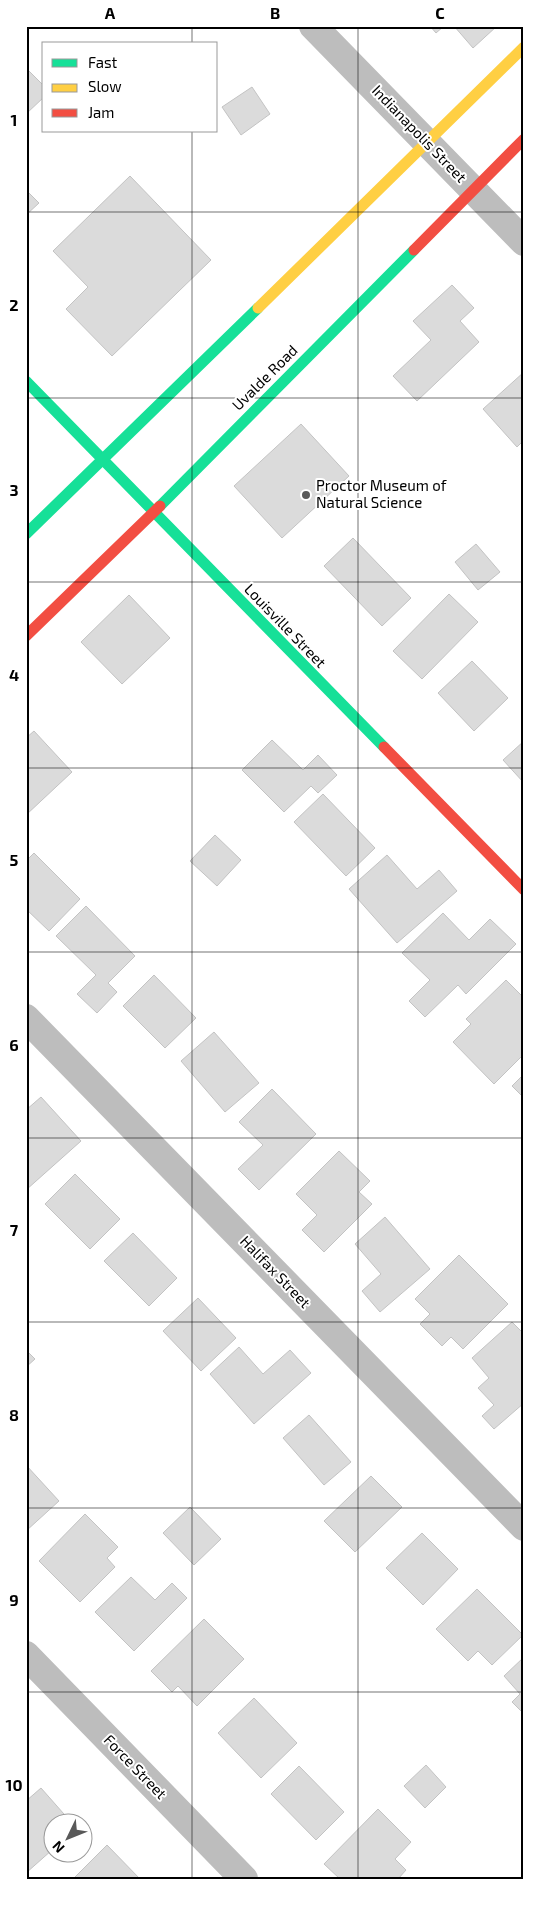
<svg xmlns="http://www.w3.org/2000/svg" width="550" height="1905" font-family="'Exo 2',sans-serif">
  <rect width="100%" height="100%" fill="#fff"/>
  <!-- building -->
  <g fill="#dbdbdb" stroke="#c3c3c3">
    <path d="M430 26H444L436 33Z"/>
    <path d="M454 26H497L473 48Z"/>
    <path d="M26 68 44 86V97L26 114Z"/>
    <path d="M252 87 270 114 241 135 222 107Z"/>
    <path d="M130 176 211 260 112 356 66 309 88 287 53 251Z"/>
    <path d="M26 190 39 203 26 215Z"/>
    <path d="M452 285 474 308 460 321 479 342 417 401 393 376 431 340 413 321Z"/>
    <path d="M524 372V440L517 447 483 409Z"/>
    <path d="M301 424 349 476 282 538 234 486Z"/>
    <path d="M353 538 411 598 382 626 324 566Z"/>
    <path d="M476 544 500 572 478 590 455 562Z"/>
    <path d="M449 594 478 622 422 679 393 651Z"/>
    <path d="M129 595 170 638 122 684 81 642Z"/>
    <path d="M472 661 508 698 474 731 438 693Z"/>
    <path d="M34 731 72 772 26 815V738Z"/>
    <path d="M272 740 303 770 318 755 337 775 318 793 311 786 284 812 242 770Z"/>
    <path d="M524 741V783L503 760Z"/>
    <path d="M323 794 375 848 346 876 294 822Z"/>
    <path d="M215 835 241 860 217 886 190 861Z"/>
    <path d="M34 853 80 899 49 931 26 909V861Z"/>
    <path d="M387 855 417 889 439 870 457 891 397 943 349 889Z"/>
    <path d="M86 906 135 956 108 983 117 992 97 1013 77 994 96 975 56 936Z"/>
    <path d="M443 913 469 940 490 919 516 944 466 994 458 985 425 1017 409 1001 430 980 402 953Z"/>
    <path d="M154 975 196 1018 165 1048 123 1006Z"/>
    <path d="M506 980 521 995 524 992V1054L494 1084 453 1042 471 1024 466 1019Z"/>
    <path d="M214 1032 259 1083 225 1112 181 1061Z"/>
    <path d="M524 1074V1098L512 1086Z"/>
    <path d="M272 1089 316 1134 259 1190 238 1169 263 1145 239 1122Z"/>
    <path d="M41 1097 81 1141 26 1190V1110Z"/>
    <path d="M339 1151 370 1181 359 1192 372 1204 324 1252 302 1230 317 1215 296 1194Z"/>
    <path d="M75 1174 120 1219 90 1249 45 1204Z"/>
    <path d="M385 1217 430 1269 380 1312 362 1291 381 1274 355 1244Z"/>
    <path d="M133 1233 177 1278 149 1306 104 1261Z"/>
    <path d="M459 1255 508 1304 463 1349 451 1337 442 1346 420 1324 430 1314 415 1299Z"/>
    <path d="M198 1298 236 1338 201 1371 163 1331Z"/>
    <path d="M512 1322 524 1334V1403L494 1429 482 1416 494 1405 478 1388 489 1378 472 1358Z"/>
    <path d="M239 1347 263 1374 290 1350 311 1373 254 1424 210 1374Z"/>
    <path d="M26 1350 35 1359 26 1367Z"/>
    <path d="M309 1415 351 1462 324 1485 283 1438Z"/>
    <path d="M26 1465 59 1501 26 1531Z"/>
    <path d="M371 1476 402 1507 355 1552 324 1521Z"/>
    <path d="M190 1507 221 1539 194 1565 163 1533Z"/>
    <path d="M85 1514 118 1547 107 1558 115 1567 80 1602 39 1561Z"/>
    <path d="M422 1533 458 1569 423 1605 386 1568Z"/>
    <path d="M131 1577 155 1600 172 1583 187 1598 134 1651 95 1612Z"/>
    <path d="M477 1589 523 1635 492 1665 478 1651 468 1661 436 1629Z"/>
    <path d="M204 1619 244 1659 197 1706 178 1686 172 1692 151 1671Z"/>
    <path d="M524 1657V1714L512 1702 520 1694 504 1676Z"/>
    <path d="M254 1698 297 1743 261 1778 218 1733Z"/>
    <path d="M426 1765 446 1787 425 1808 404 1786Z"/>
    <path d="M299 1766 344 1812 316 1840 271 1794Z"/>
    <path d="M41 1788 71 1822H52V1850L26 1873V1801Z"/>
    <path d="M378 1809 411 1842 395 1859 406 1870 398 1879H340L324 1864Z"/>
    <path d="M107 1845 140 1879H73Z"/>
  </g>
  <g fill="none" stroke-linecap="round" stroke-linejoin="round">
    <!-- street -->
    <g stroke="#bdbdbd" stroke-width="28">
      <path d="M313 26 524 242"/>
      <path d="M26 1018 524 1527"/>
      <path d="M26 1655 244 1879"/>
    </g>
    <!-- fast -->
    <g stroke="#16e098" stroke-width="11">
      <path d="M26 381 384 747"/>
      <path d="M160 506 414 250"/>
      <path d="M26 534 258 308"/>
    </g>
    <!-- slow -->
    <path stroke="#ffcf43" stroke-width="11" d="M258 308 524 47"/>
    <!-- jam -->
    <g stroke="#f24e42" stroke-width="11">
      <path d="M414 250 524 139"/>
      <path d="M26 636 160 506"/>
      <path d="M384 747 524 890"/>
    </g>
  </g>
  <!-- grid -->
  <path fill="none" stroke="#000" stroke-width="1" stroke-opacity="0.55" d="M192 26V44M358 26V1879M192 131V1879M26 212H524M26 398H524M26 582H524M26 768H524M26 952H524M26 1138H524M26 1322H524M26 1508H524M26 1692H524"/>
  <!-- markers -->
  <circle fill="#595959" stroke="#fff" stroke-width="2" cx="306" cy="495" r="5"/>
  <g text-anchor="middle" stroke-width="4" stroke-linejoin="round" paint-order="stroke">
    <!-- street labels -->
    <g font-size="15" fill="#000" stroke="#fff">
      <text transform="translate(419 134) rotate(46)" y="5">Indianapolis Street</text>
      <text transform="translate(265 378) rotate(-45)" y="5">Uvalde Road</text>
      <text transform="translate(285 626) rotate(46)" y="5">Louisville Street</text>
      <text transform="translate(275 1272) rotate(46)" y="5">Halifax Street</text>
      <text transform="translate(135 1767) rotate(46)" y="5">Force Street</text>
    </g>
    <!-- poi labels -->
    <g font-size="15" fill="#000" stroke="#fff" text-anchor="start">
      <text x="316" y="491">Proctor Museum of<tspan x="316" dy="17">Natural Science</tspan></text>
    </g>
  </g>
  <!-- border -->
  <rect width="550" height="1905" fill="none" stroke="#ffffff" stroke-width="55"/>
  <!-- legend -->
  <rect x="42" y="42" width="175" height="90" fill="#ffffff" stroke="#999999"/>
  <rect x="52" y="59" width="25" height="8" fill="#16e098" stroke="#999999"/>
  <text x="88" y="68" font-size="15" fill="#000000">Fast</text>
  <rect x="52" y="84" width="25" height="8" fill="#ffcf43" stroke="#999999"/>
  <text x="88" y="92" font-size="15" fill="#000000">Slow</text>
  <rect x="52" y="109" width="25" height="8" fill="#f24e42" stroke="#999999"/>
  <text x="88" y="118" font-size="15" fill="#000000">Jam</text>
  <!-- north arrow -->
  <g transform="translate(68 1838) rotate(227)"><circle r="24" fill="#ffffff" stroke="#999999"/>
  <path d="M0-4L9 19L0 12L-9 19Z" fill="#595959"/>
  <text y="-8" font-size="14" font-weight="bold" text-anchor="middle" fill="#000000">N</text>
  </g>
  <rect x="28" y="28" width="494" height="1850" fill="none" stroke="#000" stroke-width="2"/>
  <g font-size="16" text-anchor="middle" font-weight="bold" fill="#000">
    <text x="110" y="19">A</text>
    <text x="275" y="19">B</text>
    <text x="440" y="19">C</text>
    <text x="14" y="126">1</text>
    <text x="14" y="311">2</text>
    <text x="14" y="496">3</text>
    <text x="14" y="681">4</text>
    <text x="14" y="866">5</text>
    <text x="14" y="1051">6</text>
    <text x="14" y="1236">7</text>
    <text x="14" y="1421">8</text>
    <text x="14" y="1606">9</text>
    <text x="14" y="1791">10</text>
  </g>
</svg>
